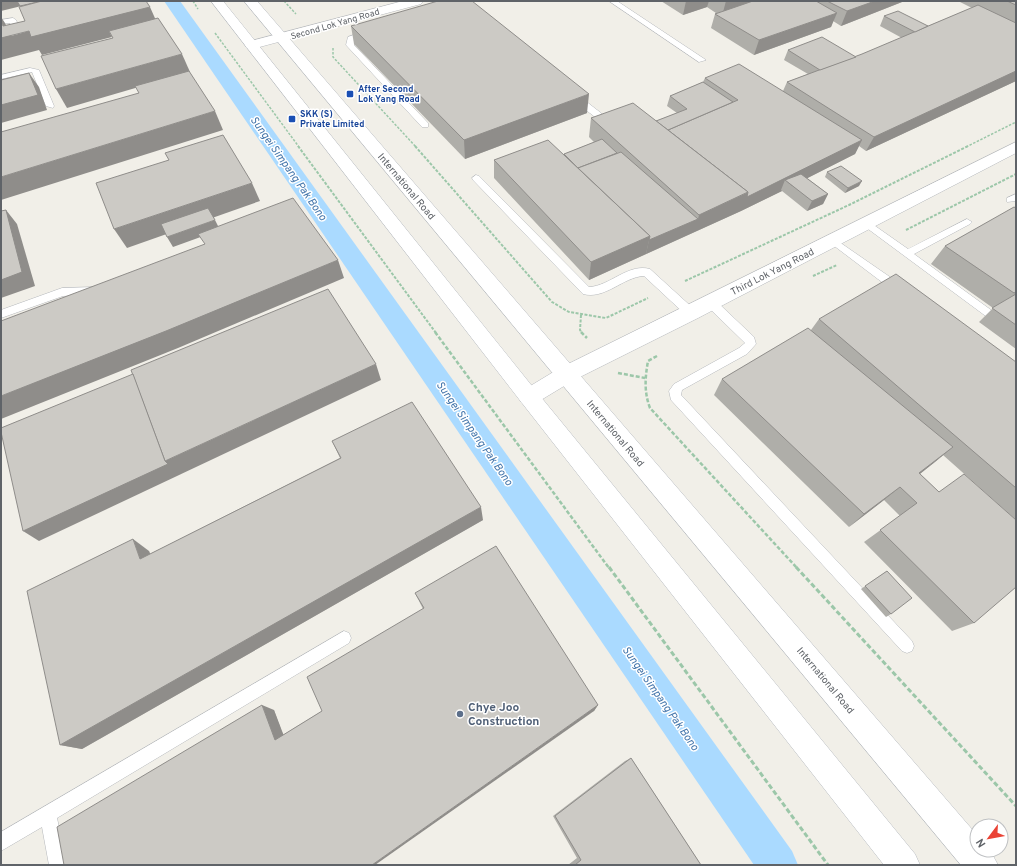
<svg xmlns="http://www.w3.org/2000/svg" width="1017" height="866" font-family="Overpass,sans-serif">
  <rect width="100%" height="100%" fill="#f1efe8"/>
  <g fill="none" stroke-linecap="round" stroke-linejoin="round">
    <!-- canal -->
    <path fill="#aadaff" fill-rule="evenodd" d="M164 1H180L792 851 798 865H754Z"/>
    <!-- lane casing -->
    <g stroke="#b5b8bc" stroke-width="1">
      <g id="lane">
        <path d="M609 1H617L706 60 699 62Z"/>
        <path d="M13 18 16 20 24 38 23 40H17L10 23 1 24V20Z"/>
        <path d="M365 31 372 33 354 40V45L428 123V127H422L346 45 348 37Z"/>
        <path d="M30 68 39 70 54 106 53 108 46 106 32 72 1 79V75Z"/>
        <path d="M573 96H579L601 113V117H595L573 100Z"/>
        <path d="M476 175 479 176 589 287C610 286 628 263 650 269L695 310 696 313 695 316H687L644 276C623 277 605 300 583 294L473 180 472 178Z"/>
        <path d="M1016 194V201L1007 202V198Z"/>
        <path d="M967 219 972 222 970 224 914 254 991 310 992 313 991 316 987 317 860 223 865 220 868 221 908 249Z"/>
        <path d="M832 237 903 286 904 289 903 292H895L829 242 827 240 829 238Z"/>
        <path d="M96 287 100 288 101 291 100 294 63 296 1 318V310L62 288Z"/>
        <path d="M711 299 715 300 754 337 756 344 747 354 682 390 681 395 912 641 914 646 912 651 907 653 902 651 671 400 669 391 674 384 739 348 745 343 707 306 706 303 707 300Z"/>
        <path d="M344 631 349 633 351 638 349 643 57 818 67 865H49L42 827 1 851V832Z"/>
      </g>
    </g>
    <!-- street casing -->
    <g stroke="#b5b8bc" stroke-width="1">
      <g id="street">
        <path d="M403 1H423L421 4 252 49 247 48 245 45 247 42Z"/>
        <path d="M1016 142V153L698 318 574 380 536 403 529 406 522 403 518 397 522 391 560 368Z"/>
      </g>
    </g>
    <!-- secondary casing -->
    <g stroke="#b6babf" stroke-width="1">
      <g id="secondary">
        <path d="M211 1H223L536 391 915 854 920 865H884L522 403Z"/>
        <path d="M244 1H257L977 835V850H990L998 865H961Z"/>
      </g>
    </g>
    <!-- path-far3 -->
    <g stroke="#9cc7a9" stroke-width="1.5" stroke-dasharray="2.5 1.5" stroke-linecap="butt">
      <path d="M193 1 198 9"/>
      <path d="M284 1 296 14"/>
      <path d="M215 33 299 147"/>
      <path d="M333 48V57L416 147"/>
      <path d="M966 147 1016 122"/>
    </g>
    <!-- path-far2 -->
    <g stroke="#9cc7a9" stroke-width="2" stroke-dasharray="3 1.5" stroke-linecap="butt">
      <path d="M298 146 436 333"/>
      <path d="M415 146 552 302 569 312 606 318 648 298"/>
      <path d="M906 230 1016 174"/>
      <path d="M813 276 837 265"/>
      <path d="M685 281 849 205 968 146"/>
      <path d="M581 315 580 330 582 333"/>
    </g>
    <!-- path-far1 -->
    <g stroke="#9cc7a9" stroke-width="2.5" stroke-dasharray="4 2" stroke-linecap="butt">
      <path d="M435 332 609 568"/>
      <path d="M581 332 587 338"/>
      <path d="M657 356 648 361C645 378 644 392 650 408L797 568"/>
      <path d="M618 373 645 378"/>
    </g>
    <!-- path -->
    <g stroke="#9cc7a9" stroke-width="3" stroke-dasharray="5 2.5" stroke-linecap="butt">
      <path d="M609 567 828 865"/>
      <path d="M796 567 1016 806"/>
    </g>
    <!-- lane -->
    <use href="#lane" fill="#fff" fill-rule="evenodd"/>
    <!-- street -->
    <use href="#street" fill="#fff" fill-rule="evenodd"/>
    <!-- secondary -->
    <use href="#secondary" fill="#fff" fill-rule="evenodd"/>
  </g>
  <!-- wall -->
  <g fill="#afaea9" fill-rule="evenodd">
    <path d="M661 1H751L750 2 753 1H902V2L841 26 833 21 831 27 754 55 711 28 715 14 716 13 707 7 683 15Z"/>
    <path d="M958 1H1016V81L866 151 859 146 855 154 807 178 828 194 823 204 807 211 782 191 741 211 589 280 494 178V160L564 154 594 142 589 137 591 118 656 121 677 113 667 106 670 96 703 82 705 78 783 91 787 82 808 74 784 60 788 50 856 57 902 38 880 26 884 16 928 26 972 8Z"/>
    <path d="M351 26 587 113 465 159 354 44Z"/>
    <path d="M827 172 859 186 845 193 825 177Z"/>
    <path d="M1016 207V349L979 322 993 308 931 264 945 246Z"/>
    <path d="M819 319 1016 362V520L974 623 952 631 864 542 900 516 884 500 849 527 714 395 722 379 811 330ZM943 455 1016 520 939 492 920 474Z"/>
    <path d="M332 441 483 520 82 749 60 745 149 551 150 554 340 458Z"/>
    <path d="M887 571 891 614 886 617 861 589Z"/>
    <path d="M415 593 598 705 594 711 64 865 274 710 283 735 322 711 423 609Z"/>
    <path d="M631 758 701 865H568L577 858 553 816 625 761Z"/>
  </g>
  <!-- shaded-wall -->
  <g fill="#8f8d8a">
    <path d="M1 1H42L1 11Z"/>
    <path d="M686 1H709L707 7 683 15Z"/>
    <path d="M726 1H751L749 7 722 16Z"/>
    <path d="M875 1H902V2L841 26 847 11Z"/>
    <path d="M150 7 158 25 109 31 112 37 42 55 39 50 1 60V38L3 26 1 22V17L5 23 11 36 29 31Z"/>
    <path d="M837 13 831 27 754 55 759 40Z"/>
    <path d="M182 54 190 72 67 108 56 89Z"/>
    <path d="M1016 71V81L866 151 874 137Z"/>
    <path d="M29 73 39 87 47 110 1 123V105Z"/>
    <path d="M589 94 587 113 465 159 464 140Z"/>
    <path d="M215 111 223 130 1 200V177Z"/>
    <path d="M862 140 855 154 792 186 785 180 781 190 782 191 741 211 646 254 649 240 698 219 699 215Z"/>
    <path d="M862 181 859 186 845 193 848 188Z"/>
    <path d="M252 183 260 201 127 248 114 229Z"/>
    <path d="M828 194 823 204 807 211 812 201Z"/>
    <path d="M6 210 17 224 35 286 1 298V280Z"/>
    <path d="M215 220 220 230 173 247 167 237Z"/>
    <path d="M650 236 646 254 589 280 591 262Z"/>
    <path d="M338 260 344 278 178 348 1 419V396Z"/>
    <path d="M376 364 381 380 39 541 23 531 165 461Z"/>
    <path d="M953 447 935 462 903 487 919 473Z"/>
    <path d="M900 487 884 500 849 527 864 514Z"/>
    <path d="M481 507 483 520 82 749 60 745Z"/>
    <path d="M133 539 149 551 156 570 140 559Z"/>
    <path d="M262 705 274 710 287 744 275 740Z"/>
    <path d="M598 705 594 711 375 865H372Z"/>
  </g>
  <!-- building -->
  <g fill="#cccac5" stroke="#8f8d8a">
    <path d="M17 1H42L20 6Z"/>
    <path d="M42 1H146L150 7 31 37 29 31 1 38V22L3 26 25 21 19 7Z"/>
    <path d="M438 1H472L589 94 464 140 351 26Z"/>
    <path d="M753 1H816L837 13 759 40 715 14Z"/>
    <path d="M827 1H875L847 11Z"/>
    <path d="M1007 1H1016V5Z"/>
    <path d="M978 5 1016 23V71L874 137 787 82 862 54Z"/>
    <path d="M898 11 928 26 915 32 884 16Z"/>
    <path d="M158 18 182 54 56 89 41 56 113 38 109 31Z"/>
    <path d="M822 37 856 57 820 70 788 50Z"/>
    <path d="M739 64 862 140 747 197 748 192 668 130 738 100 705 78Z"/>
    <path d="M189 71 215 111 1 177V132L139 93 135 86Z"/>
    <path d="M29 73 38 95 1 105V80Z"/>
    <path d="M703 82 733 102 668 130 656 121 687 109 670 96Z"/>
    <path d="M633 103 748 192 699 215 591 118Z"/>
    <path d="M223 135 252 183 114 229 96 183 169 160 165 153Z"/>
    <path d="M602 139 617 153 578 168 564 154Z"/>
    <path d="M548 140 650 236 591 262 494 160Z"/>
    <path d="M621 152 698 219 649 240 650 236 578 168Z"/>
    <path d="M841 166 862 181 848 188 827 172Z"/>
    <path d="M801 174 828 194 812 201 785 180Z"/>
    <path d="M293 198 338 260 166 331 1 396V321L205 244 198 234Z"/>
    <path d="M1014 207 1016 208V292L1014 293 945 246Z"/>
    <path d="M208 208 215 220 167 237 161 224Z"/>
    <path d="M6 210 22 272 1 280V211Z"/>
    <path d="M896 274 1016 362V488L819 319Z"/>
    <path d="M328 289 376 364 165 461 131 370Z"/>
    <path d="M1016 294V325L992 308Z"/>
    <path d="M808 328 953 447 919 473 939 492 964 474 1016 520V587L974 623 880 530 917 503 900 487 864 514 722 379Z"/>
    <path d="M133 374 165 461 168 464 23 531 1 432V428Z"/>
    <path d="M412 402 481 507 60 745 27 591 133 539 140 559 341 458 332 441Z"/>
    <path d="M496 546 598 705 372 865H64L57 827 262 705 275 740 322 711 307 677 424 608 415 593Z"/>
    <path d="M887 571 912 598 891 614 865 586Z"/>
    <path d="M631 758 701 865H575L581 860 555 816Z"/>
  </g>
  <!-- markers -->
  <g fill="#1a4fb4" stroke="#fff" stroke-width="1.5">
    <rect x="346" y="90" width="8" height="8" rx="2"/>
    <rect x="288" y="115" width="8" height="8" rx="2"/>
  </g>
  <circle fill="#5c6f8a" stroke="#fff" stroke-width="1.5" cx="460" cy="714" r="4"/>
  <g text-anchor="middle" stroke-width="3" stroke-linejoin="round" paint-order="stroke">
    <!-- far-street labels -->
    <g font-size="9" fill="#5f6368" stroke="#fff">
      <text transform="translate(335 24) rotate(-16)" y="3">Second Lok Yang Road</text>
    </g>
    <!-- far-transit labels -->
    <g font-size="9" font-weight="bold" fill="#164399" stroke="#fff" text-anchor="start">
      <text x="358" y="92">After Second<tspan x="358" dy="10">Lok Yang Road</tspan></text>
      <text x="300" y="117">SKK (S)<tspan x="300" dy="10">Private Limited</tspan></text>
    </g>
    <!-- street labels -->
    <g font-size="10" fill="#5f6368" stroke="#fff">
      <text transform="translate(407 186) rotate(50)" y="4">International Road</text>
      <text transform="translate(772 271) rotate(-27)" y="4">Third Lok Yang Road</text>
      <text transform="translate(616 433) rotate(50)" y="4">International Road</text>
      <text transform="translate(826 680) rotate(50)" y="4">International Road</text>
    </g>
    <!-- water labels -->
    <g font-size="11" font-style="italic" fill="#4174aa" stroke="#fff">
      <text transform="translate(289 168) rotate(55)" y="4">Sungei Simpang Pak Bono</text>
      <text transform="translate(475 433) rotate(55)" y="4">Sungei Simpang Pak Bono</text>
      <text transform="translate(661 698) rotate(55)" y="4">Sungei Simpang Pak Bono</text>
    </g>
    <!-- near-service labels -->
    <g font-size="12" font-weight="bold" fill="#4e5e75" stroke="#fff" text-anchor="start">
      <text x="468" y="711">Chye Joo<tspan x="468" dy="14">Construction</tspan></text>
    </g>
  </g>
  <!-- border -->
  <rect width="1017" height="866" fill="none" stroke="#5f6368" stroke-width="4"/>
  <!-- north arrow -->
  <g transform="translate(989 838) rotate(238)"><circle r="19" fill="#ffffff" stroke="#bfc1c3"/>
  <path d="M0-3L7 15L0 10L-7 15Z" fill="#ea4335"/>
  <text y="-6" font-size="11" font-weight="bold" text-anchor="middle" fill="#5f6368">N</text>
  </g>
</svg>
